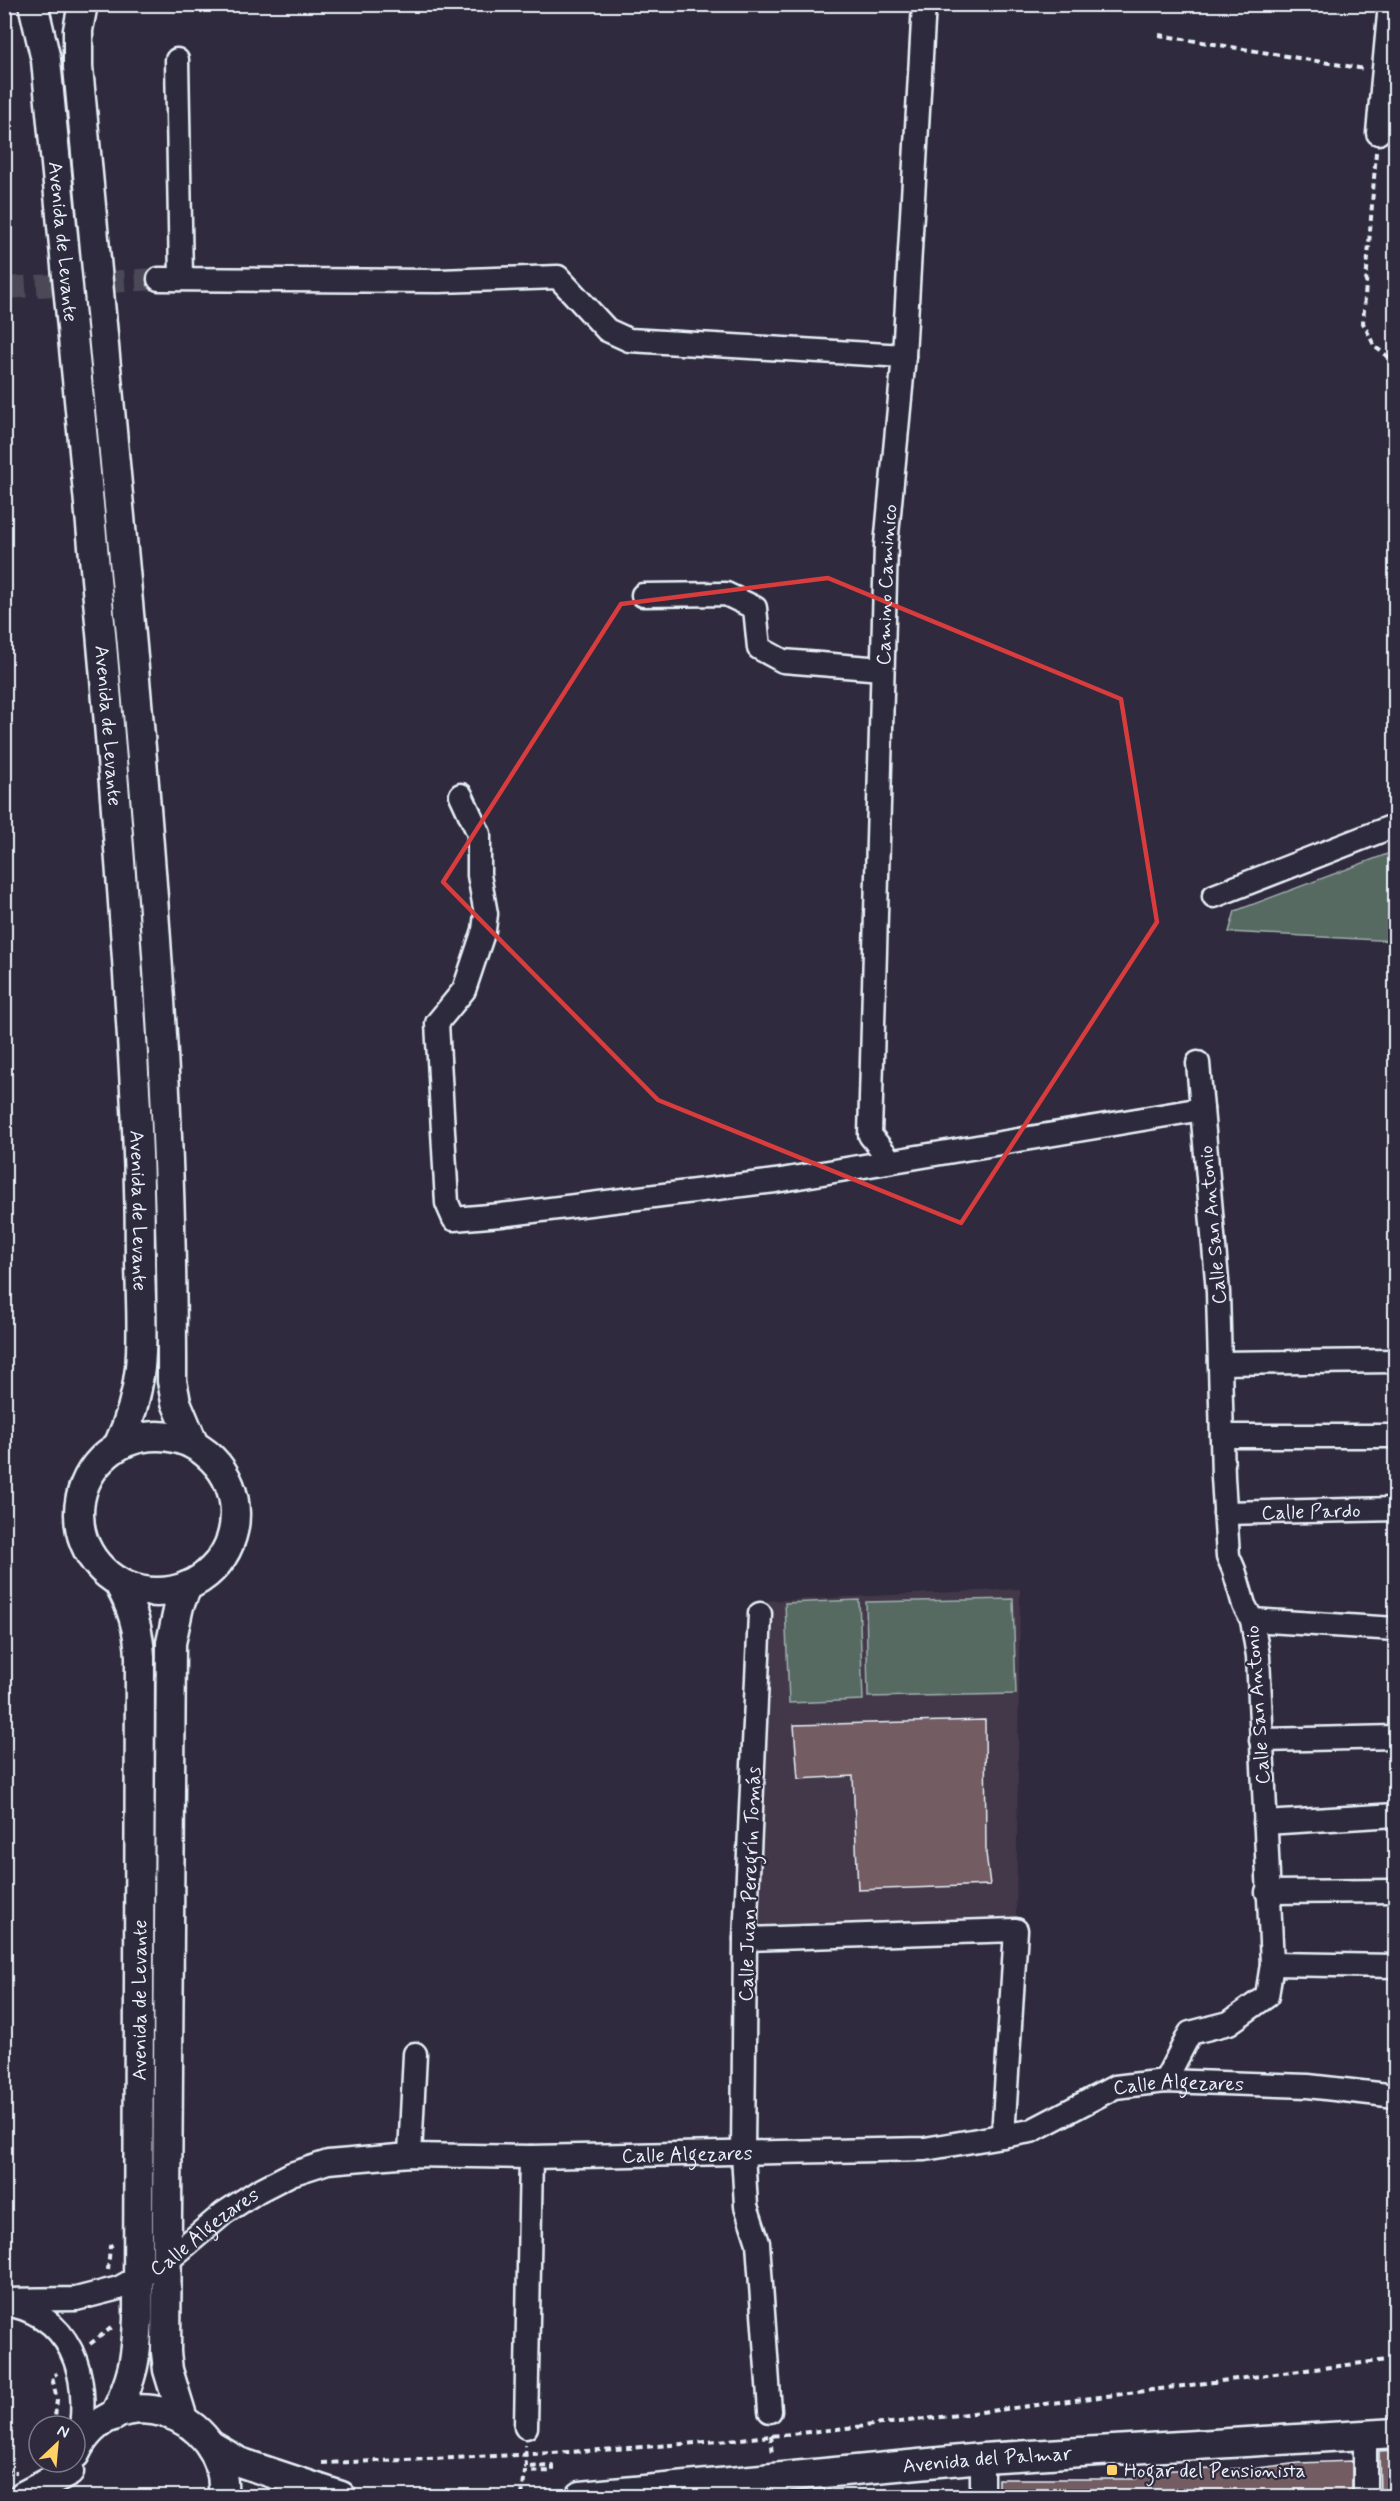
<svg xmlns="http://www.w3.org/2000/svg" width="1400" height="2501" font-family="Mynerve,sans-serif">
  <rect width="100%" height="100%" fill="#2f2a3d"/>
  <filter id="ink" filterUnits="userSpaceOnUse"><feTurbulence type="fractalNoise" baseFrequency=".0167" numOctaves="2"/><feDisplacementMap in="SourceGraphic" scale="12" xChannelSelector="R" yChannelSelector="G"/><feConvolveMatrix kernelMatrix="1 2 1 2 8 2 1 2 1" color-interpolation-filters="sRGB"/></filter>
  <g filter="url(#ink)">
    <!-- built -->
    <path fill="#433948" d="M1020 1589 1016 1930 745 1939 764 1601Z"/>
    <!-- green -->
    <g fill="#576a62" stroke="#a0aead" stroke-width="1.5">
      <path d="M1395 851V941L1229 932 1235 911Z"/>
      <path d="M1013 1599 1016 1694 868 1697 866 1602Z"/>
      <path d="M859 1600 863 1700 789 1703 785 1603Z"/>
    </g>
    <!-- building -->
    <g fill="#735c62" stroke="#e8f1f8" stroke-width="1.5">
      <path d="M985 1720 986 1853 990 1885 858 1890 853 1776 798 1779 794 1725Z"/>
      <path d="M1395 2450V2496H1380L1379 2451Z"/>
      <path d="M1352 2461V2496H998V2479H1136V2471L1258 2468 1299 2463Z"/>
    </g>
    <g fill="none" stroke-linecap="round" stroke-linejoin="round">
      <!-- minor-tunnel -->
      <path stroke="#4b4859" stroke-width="22" stroke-dasharray="22 11" stroke-linecap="butt" d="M4 288 159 279"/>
      <!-- minor casing -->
      <g stroke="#e8f1f8" stroke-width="27">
        <g id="minor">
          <path d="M177 60 181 278"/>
          <path d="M1378 133 1390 4"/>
          <path d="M159 279 439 281 558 277 607 330 629 340 904 356"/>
          <path d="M643 595 726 594 755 608 759 648 783 661 882 669"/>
          <path d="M461 795 479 834V875L486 914 484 930 464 990 437 1023 447 1203 454 1219 501 1215 775 1181 1202 1109"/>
          <path d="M1214 896 1396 825"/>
          <path id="s1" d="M891 1161 870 1135 886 545 904 356 924 4"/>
          <path d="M1220 1363 1396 1361"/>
          <path d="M1222 1436H1396"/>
          <path id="s2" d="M1225 1513 1396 1509"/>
          <path d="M760 1614 745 1939 743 2153 746 2206 758 2243 770 2411"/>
          <path d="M1252 1620 1396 1629"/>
          <path d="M1261 1740 1396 1737"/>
          <path d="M1265 1823 1396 1815"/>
          <path d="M1267 1892 1396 1891"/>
          <path d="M745 1939 1016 1930 1003 2136"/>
          <path d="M1272 1964 1396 1966"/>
          <path d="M1165 2081 1190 2033 1229 2023 1267 1996 1272 1964 1258 1656 1252 1620 1244 1605 1234 1570 1228 1556 1223 1477 1218 1292 1198 1063"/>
          <path d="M410 2155 415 2054"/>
          <path id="s3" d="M4 2300 76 2299 119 2288 166 2262 224 2213 258 2191 291 2174 328 2162 410 2155 531 2157 925 2149 1031 2131 1115 2087 1165 2081 1308 2086 1396 2096"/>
          <path d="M12 2305C80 2321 91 2389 77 2449"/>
          <path d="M526 2427 531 2157"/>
          <path d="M1365 2435V2496"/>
          <path d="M982 2458V2496"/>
        </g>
      </g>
      <!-- major casing -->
      <g stroke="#e8f1f8" stroke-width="33">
        <g id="major">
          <path id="s4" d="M33 4 46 60C78 397 115 734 134 1072 138 1135 140 1198 140 1261 141 1330 149 1381 118 1446"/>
          <path d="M83 4 78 30V67C94 238 110 410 126 581 151 848 173 1114 172 1381L176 1402 194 1445"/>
          <circle cx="157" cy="1514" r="78"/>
          <path id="s5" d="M114 2416C133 2378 136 2361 138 2319L140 1657C139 1630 132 1606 118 1582"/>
          <path d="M183 2419 168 2370 166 2352 171 1643 179 1606 187 1586"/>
          <path d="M212 2446 239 2462 341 2496"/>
          <path d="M75 2454C112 2374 229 2410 223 2496"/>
          <path d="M23 2496 69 2472"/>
          <path id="s6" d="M581 2496 982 2458 1396 2433"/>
        </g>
      </g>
      <!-- path -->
      <g stroke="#e8f1f8" stroke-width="4" stroke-dasharray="6 4.5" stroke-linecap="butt">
        <path d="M1159 35 1365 69"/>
        <path d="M1376 152 1363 323 1375 347 1396 362"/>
        <path d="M108 2270 110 2246 114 2244"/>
        <path d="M90 2344 115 2325"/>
        <path d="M54 2426 57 2400 52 2377 57 2373"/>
        <path d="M771 2435 773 2455"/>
        <path d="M322 2463C472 2458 622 2451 771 2436 980 2415 1187 2384 1396 2359"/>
        <path d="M4 2472H17"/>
        <path d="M522 2496 525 2472 553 2471V2466L526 2467 525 2445"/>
      </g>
      <!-- minor -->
      <use href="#minor" stroke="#2f2a3d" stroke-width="22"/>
      <!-- major -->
      <use href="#major" stroke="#2f2a3d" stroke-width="28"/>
    </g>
  </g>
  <!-- marked area -->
  <path fill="none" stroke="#d83c3d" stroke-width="4.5" stroke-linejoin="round" d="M828 578 1121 699 1157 922 961 1223 658 1100 443 882 621 604Z"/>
  <!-- markers -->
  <rect fill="#ffd166" stroke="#2f2a3d" stroke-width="2" x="1106" y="2464" width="12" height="12" rx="3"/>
  <g text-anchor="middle" stroke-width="4.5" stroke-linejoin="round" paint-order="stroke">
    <!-- street labels -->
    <g font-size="20" fill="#e8f1f8" stroke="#2f2a3d">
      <text dy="7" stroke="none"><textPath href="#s4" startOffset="240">Avenida de Levante</textPath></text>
      <text dy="7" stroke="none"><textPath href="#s1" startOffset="584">Camino Caminico</textPath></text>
      <text dy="7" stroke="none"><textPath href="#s4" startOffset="726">Avenida de Levante</textPath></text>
      <text dy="7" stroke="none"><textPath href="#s4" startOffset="1212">Avenida de Levante</textPath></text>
      <text transform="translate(1212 1225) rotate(-95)" y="7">Calle San Antonio</text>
      <text dy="7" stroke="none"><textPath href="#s2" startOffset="86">Calle Pardo</textPath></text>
      <text transform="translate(1257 1705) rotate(-94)" y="7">Calle San Antonio</text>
      <text transform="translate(749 1884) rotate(-88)" y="7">Calle Juan Peregrín Tomás</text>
      <text dy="7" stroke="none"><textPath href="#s5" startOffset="420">Avenida de Levante</textPath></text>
      <text dy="7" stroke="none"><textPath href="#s3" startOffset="1226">Calle Algezares</textPath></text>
      <text dy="7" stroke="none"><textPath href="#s3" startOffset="722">Calle Algezares</textPath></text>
      <text dy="7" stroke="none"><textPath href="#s3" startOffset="219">Calle Algezares</textPath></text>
      <text dy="7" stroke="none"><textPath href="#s6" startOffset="408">Avenida del Palmar</textPath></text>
    </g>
    <!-- poi labels -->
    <g font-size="20" fill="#e8f1f8" stroke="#2f2a3d" text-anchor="start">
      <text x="1124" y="2477">Hogar del Pensionista</text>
    </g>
  </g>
  <!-- margin -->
  <rect width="1400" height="2501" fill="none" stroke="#2f2a3d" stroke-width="24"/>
  <rect x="12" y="12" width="1376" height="2477" fill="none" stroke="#e8f1f8" stroke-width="2" filter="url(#ink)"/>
  <!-- north arrow -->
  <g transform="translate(57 2444) rotate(26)"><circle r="28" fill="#2f2a3d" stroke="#797a88" stroke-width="1.5"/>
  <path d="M0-4.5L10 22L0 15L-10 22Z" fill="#ffd166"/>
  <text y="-9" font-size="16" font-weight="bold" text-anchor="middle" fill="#e8f1f8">N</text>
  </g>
</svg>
